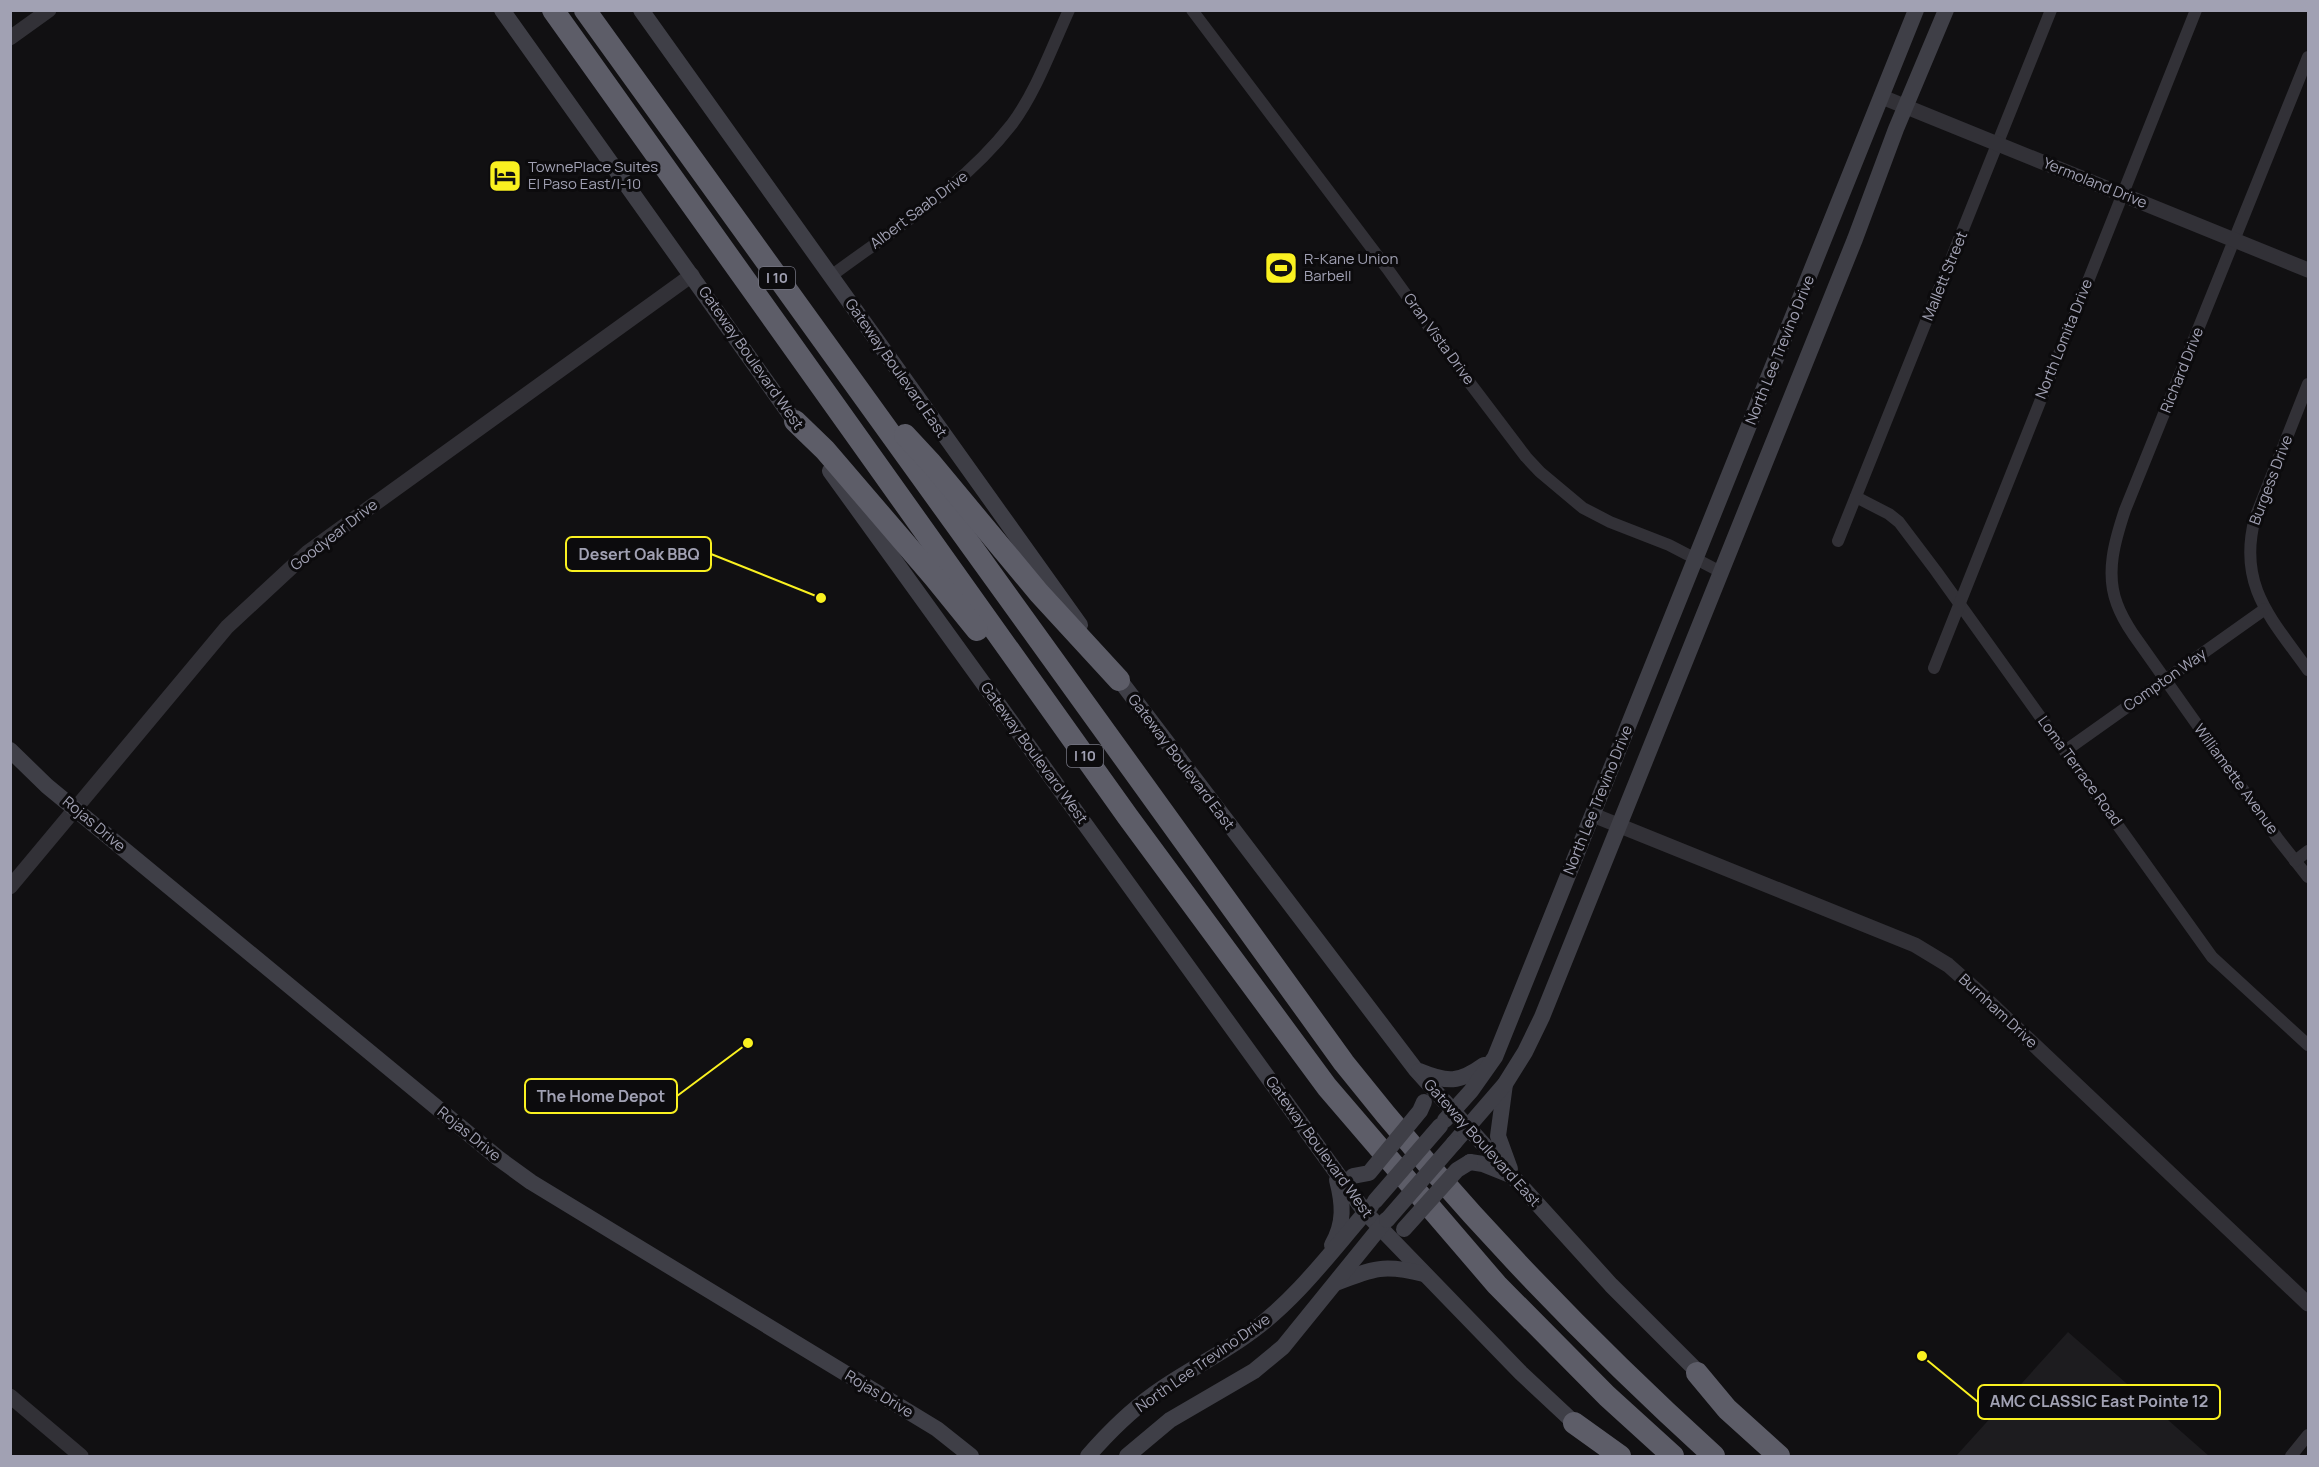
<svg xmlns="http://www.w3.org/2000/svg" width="2319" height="1467" font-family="Manrope,sans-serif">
  <rect width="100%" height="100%" fill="#111012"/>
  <!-- built -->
  <path fill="#1d1c1f" d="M2068 1332 2209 1456H1956Z"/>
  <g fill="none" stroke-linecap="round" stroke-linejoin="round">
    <!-- minor -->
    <g stroke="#323137" stroke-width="12">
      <path d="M1192 10 1389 271 1460 370 1526 457 1540 472 1583 508 1610 522 1669 545 1721 572"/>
      <path d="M2308 57 2125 510C2115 540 2105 573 2117 604 2121 615 2127 625 2133 634L2278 839 2308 877"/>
      <path d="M831 276C894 229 963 187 1012 124 1036 92 1052 47 1069 10"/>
      <path d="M2308 384 2255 518C2237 586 2272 619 2308 670"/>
      <path d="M1856 497 1889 514 1899 522 1936 571 2212 957 2308 1045"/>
      <path d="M1838 541 2051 10"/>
      <path d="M1934 668 2196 10"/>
      <path d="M2065 751 2265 609"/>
      <path d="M2295 861 2308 851"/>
      <path d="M2291 1456 2308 1435"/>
    </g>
    <!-- tertiary -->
    <g stroke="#323137" stroke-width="15">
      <path d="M10 38 49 10"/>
      <path d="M1882 97 2308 270"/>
      <path d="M1593 815 1915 945 1948 965 1974 988 2308 1304"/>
      <path d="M10 887 227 627 308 552 692 275"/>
      <path d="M10 1396 81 1456"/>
    </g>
    <!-- secondary -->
    <g stroke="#3f3f47" stroke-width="16">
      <path d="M502 10 801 430"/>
      <path d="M641 10 1080 625"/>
      <path d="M830 471 1365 1212 1521 1373 1582 1430"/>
      <path d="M1112 670 1416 1070 1611 1285 1705 1379"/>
      <path d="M10 750 47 786 498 1158 531 1182 937 1429 971 1456"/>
      <path d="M1419 1071C1448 1083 1459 1083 1484 1065"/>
      <path d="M1505 1084 1498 1136 1510 1169"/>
      <path d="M1445 1120 1471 1091 1495 1057 1916 10"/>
      <path d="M1454 1143 1505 1084 1525 1052 1542 1017 1855 239 1896 129 1946 10"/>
      <path d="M1470 1162 1483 1164 1508 1174"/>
      <path d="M1332 1245C1345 1223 1343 1203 1337 1180"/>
      <path d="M1336 1283C1374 1268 1384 1264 1424 1274"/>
      <path d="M1088 1456C1108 1433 1129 1412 1154 1394 1185 1371 1221 1355 1251 1332 1298 1298 1333 1249 1371 1206"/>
      <path d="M1127 1456 1170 1420 1254 1371 1283 1347 1386 1220"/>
    </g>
    <!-- motorway -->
    <g stroke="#5d5d68" stroke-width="22">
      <path d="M553 10 1128 817 1327 1087 1497 1285 1607 1396 1673 1456"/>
      <path d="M585 10 1344 1063C1457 1206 1579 1333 1714 1456"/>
      <path d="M795 421 825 450 934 577 977 630"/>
      <path d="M905 435 931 463 1039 593 1119 680"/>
      <path d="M1697 1373 1727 1409 1779 1456"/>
      <path d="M1574 1423 1620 1456"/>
    </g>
    <!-- secondary-bridge -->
    <g stroke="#3f3f47" stroke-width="16">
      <path d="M1353 1176 1369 1173 1420 1111 1424 1102"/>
      <path d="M1375 1201 1440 1126"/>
      <path d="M1387 1220 1454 1143"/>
      <path d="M1404 1229 1457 1170 1470 1162"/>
    </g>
  </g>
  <!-- icons -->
  <defs>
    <g id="hotel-square" transform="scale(1.725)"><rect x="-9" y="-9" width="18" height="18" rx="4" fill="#faf120" stroke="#0c0b0d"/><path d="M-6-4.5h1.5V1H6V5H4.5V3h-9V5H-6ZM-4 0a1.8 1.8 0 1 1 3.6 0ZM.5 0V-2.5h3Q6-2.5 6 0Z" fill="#111"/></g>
    <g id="stadium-square" transform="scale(1.725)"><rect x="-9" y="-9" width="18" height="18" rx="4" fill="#faf120" stroke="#0c0b0d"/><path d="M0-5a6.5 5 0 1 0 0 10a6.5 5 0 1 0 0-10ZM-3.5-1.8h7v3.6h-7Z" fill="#111"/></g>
  </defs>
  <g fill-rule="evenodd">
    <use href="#hotel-square" x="505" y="176"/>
    <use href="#stadium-square" x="1281" y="268"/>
  </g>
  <g text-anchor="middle" stroke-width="6" stroke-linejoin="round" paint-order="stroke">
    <!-- shield labels -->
    <g fill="#0c0b0d" stroke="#747481" stroke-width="1.5">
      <rect x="759" y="267" width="36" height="22" rx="4.5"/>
      <rect x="1067" y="745" width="36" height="22" rx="4.5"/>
    </g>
    <g font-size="14" font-weight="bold" fill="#a1a1b3">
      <text x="777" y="283">I 10</text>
      <text x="1085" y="761">I 10</text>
    </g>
    <!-- poi labels -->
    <g font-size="15" fill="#a1a1b3" stroke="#0c0b0d" text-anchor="start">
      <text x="528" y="172">TownePlace Suites<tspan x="528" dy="17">El Paso East/I-10</tspan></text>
      <text x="1304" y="264">R-Kane Union<tspan x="1304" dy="17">Barbell</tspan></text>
    </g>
    <!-- street labels -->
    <g font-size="15" fill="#a1a1b3" stroke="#0c0b0d">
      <text transform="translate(2095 183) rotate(22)" y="5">Yermoland Drive</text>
      <text transform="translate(919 210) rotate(-37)" y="5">Albert Saab Drive</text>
      <text transform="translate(1945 276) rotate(-68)" y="5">Mallett Street</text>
      <text transform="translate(1439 339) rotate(54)" y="5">Gran Vista Drive</text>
      <text transform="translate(2064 339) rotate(-68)" y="5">North Lomita Drive</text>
      <text transform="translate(1780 350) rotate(-68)" y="5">North Lee Trevino Drive</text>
      <text transform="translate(751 358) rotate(55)" y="5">Gateway Boulevard West</text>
      <text transform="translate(896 368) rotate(55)" y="5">Gateway Boulevard East</text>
      <text transform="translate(2182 370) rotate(-68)" y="5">Richard Drive</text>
      <text transform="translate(2271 480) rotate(-69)" y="5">Burgess Drive</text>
      <text transform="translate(334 535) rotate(-38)" y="5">Goodyear Drive</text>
      <text transform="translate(2165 680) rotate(-35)" y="5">Compton Way</text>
      <text transform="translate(1034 753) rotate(54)" y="5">Gateway Boulevard West</text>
      <text transform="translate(1181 762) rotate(53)" y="5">Gateway Boulevard East</text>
      <text transform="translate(2080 771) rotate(54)" y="5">Loma Terrace Road</text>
      <text transform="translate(2236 779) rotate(54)" y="5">Williamette Avenue</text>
      <text transform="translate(1598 800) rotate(-68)" y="5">North Lee Trevino Drive</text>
      <text transform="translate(94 824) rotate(40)" y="5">Rojas Drive</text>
      <text transform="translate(1998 1011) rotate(43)" y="5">Burnham Drive</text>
      <text transform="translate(469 1134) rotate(39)" y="5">Rojas Drive</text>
      <text transform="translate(1482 1143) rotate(48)" y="5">Gateway Boulevard East</text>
      <text transform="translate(1319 1147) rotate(54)" y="5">Gateway Boulevard West</text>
      <text transform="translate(1203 1363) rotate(-35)" y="5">North Lee Trevino Drive</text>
      <text transform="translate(879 1394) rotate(31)" y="5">Rojas Drive</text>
    </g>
  </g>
  <!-- callouts -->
  <path fill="none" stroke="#faf120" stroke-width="2" d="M821 598L711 554M748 1043L677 1096M1922 1356L1978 1402"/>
  <g fill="#faf120" stroke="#0c0b0d" stroke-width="2">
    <circle cx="821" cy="598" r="6"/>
    <circle cx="748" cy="1043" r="6"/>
    <circle cx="1922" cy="1356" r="6"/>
  </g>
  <g fill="#0c0b0d" stroke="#faf120" stroke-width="2">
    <rect x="566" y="537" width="145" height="34" rx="6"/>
    <rect x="525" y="1079" width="152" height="34" rx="6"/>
    <rect x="1978" y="1385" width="242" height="34" rx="6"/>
  </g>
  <g font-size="16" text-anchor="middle" font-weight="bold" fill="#a1a1b3">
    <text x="639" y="560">Desert Oak BBQ</text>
    <text x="601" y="1102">The Home Depot</text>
    <text x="2099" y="1407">AMC CLASSIC East Pointe 12</text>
  </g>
  <!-- border -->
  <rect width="2319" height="1467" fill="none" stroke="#a1a1b3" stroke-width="24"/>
</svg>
